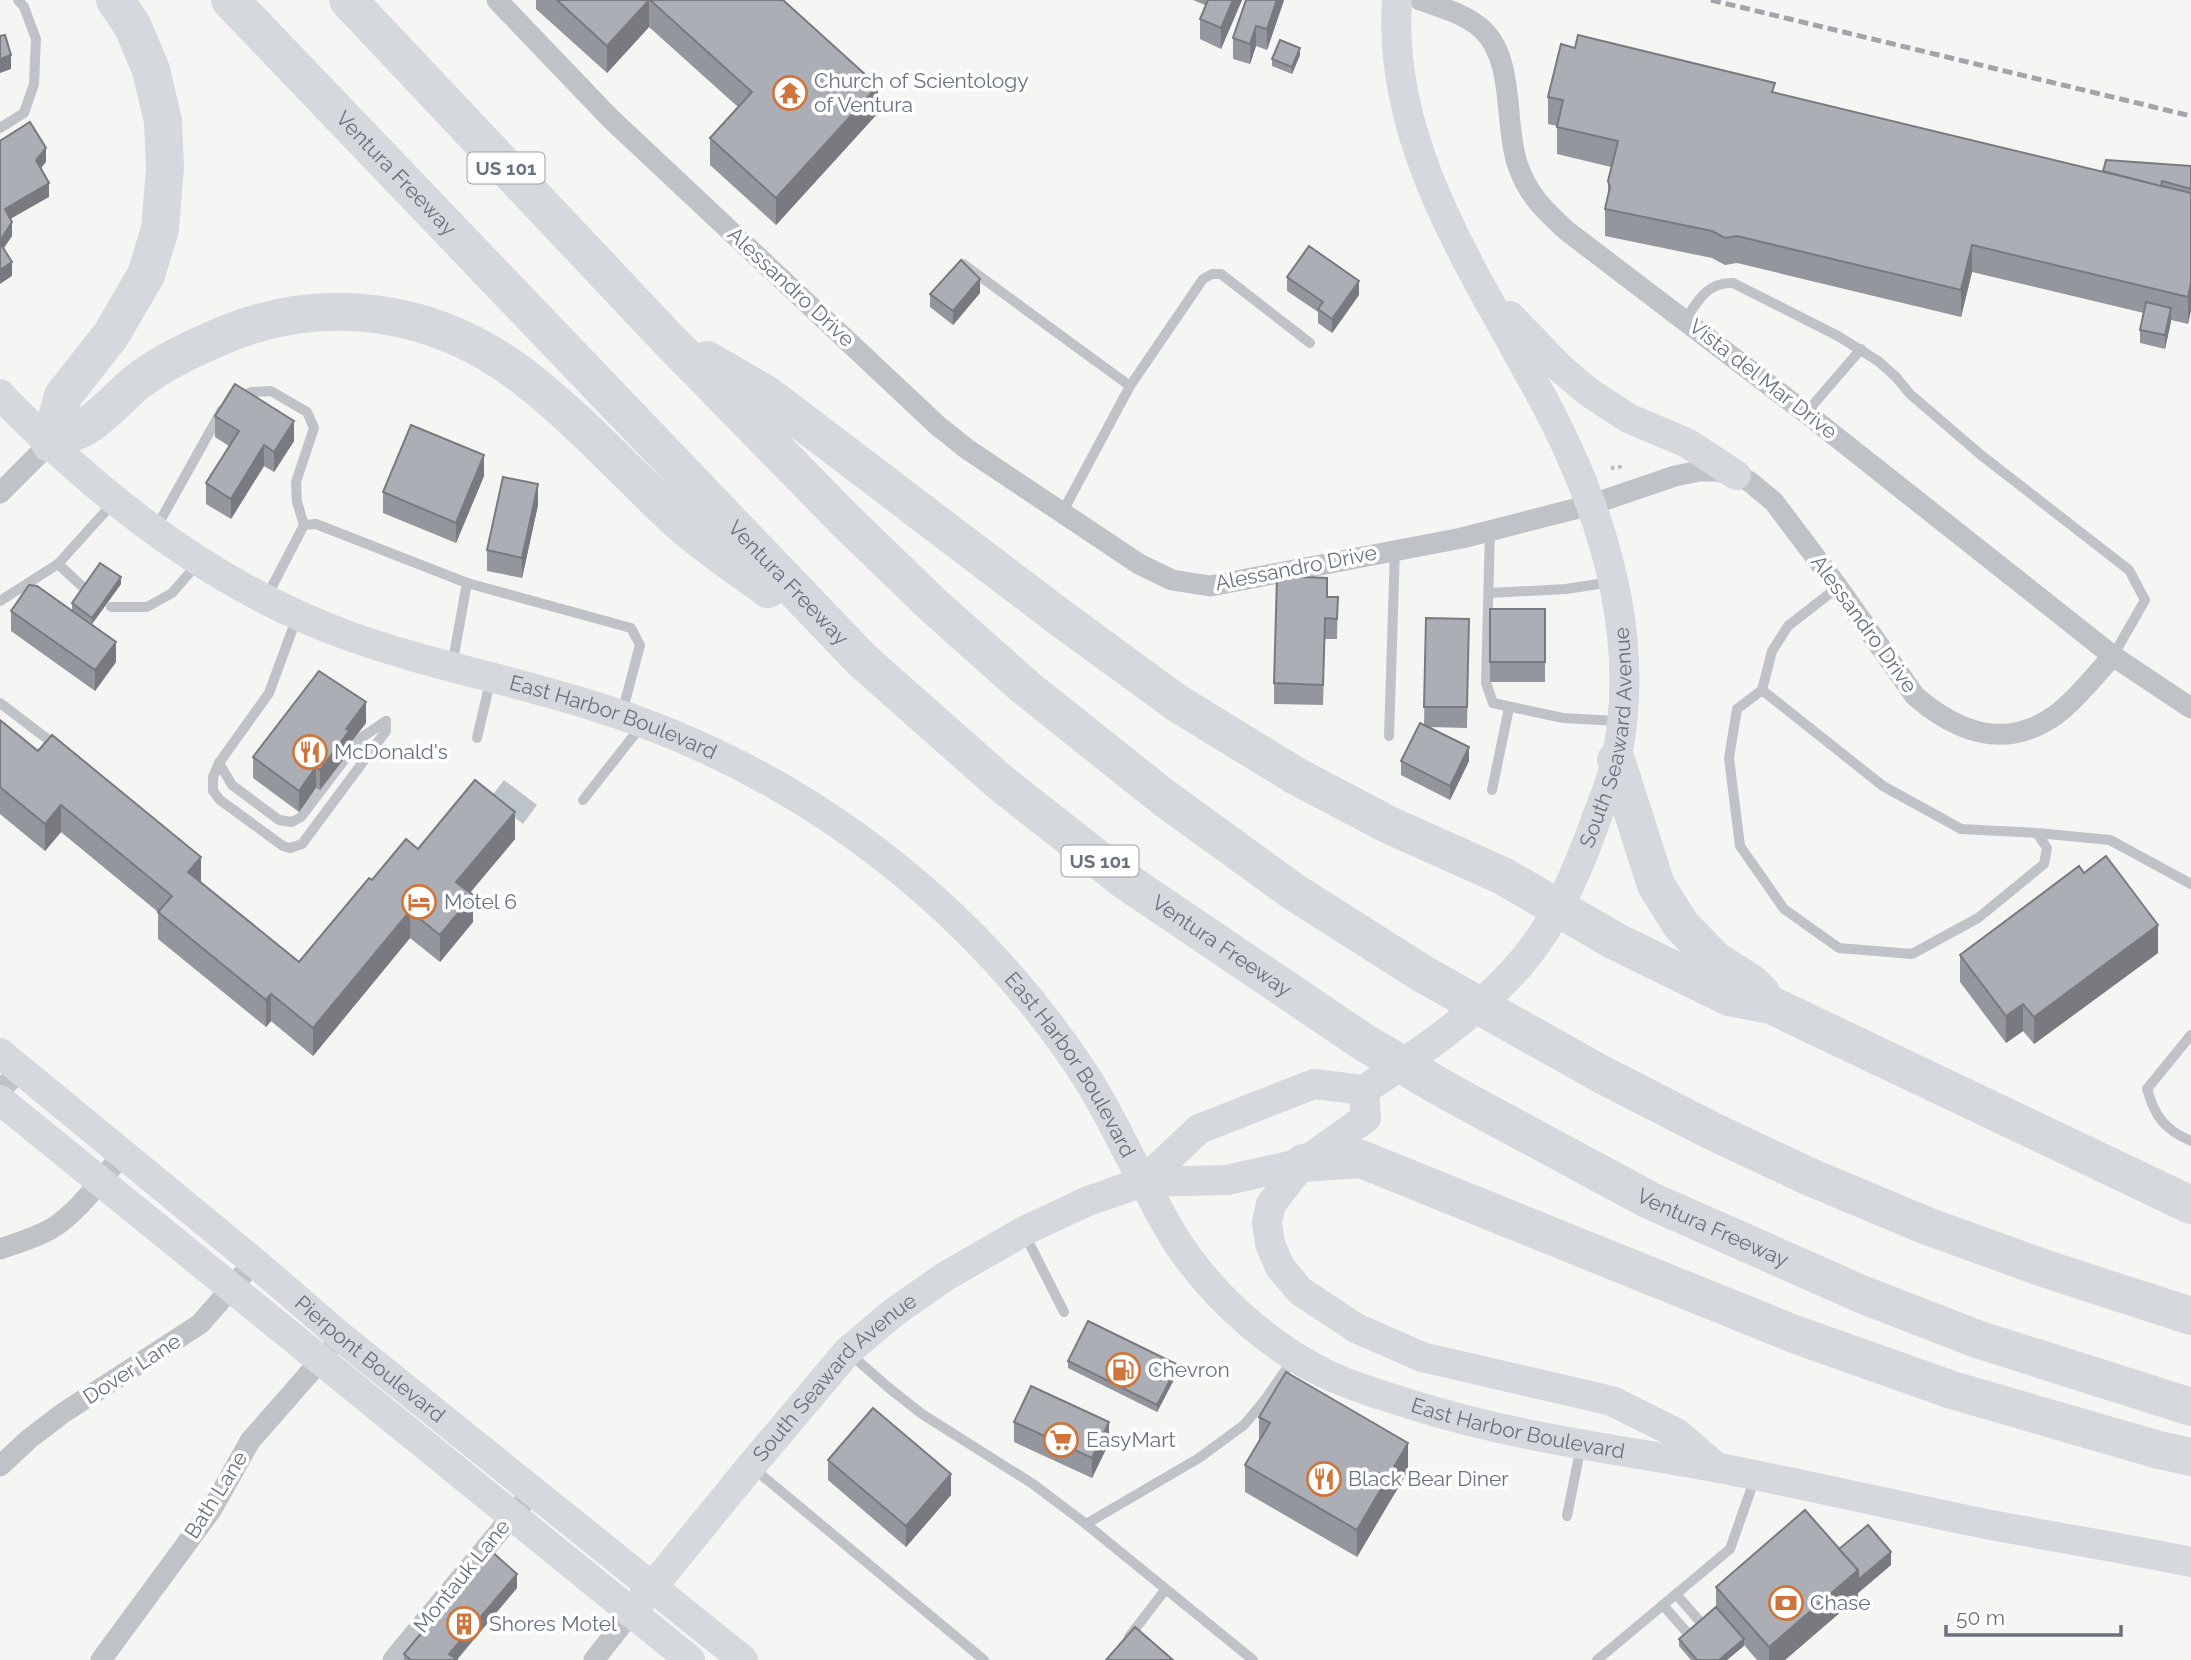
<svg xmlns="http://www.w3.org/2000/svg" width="2191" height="1660" font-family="Raleway,sans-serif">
  <rect width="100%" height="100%" fill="#f5f6f3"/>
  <!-- water -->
  <path fill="#bcc3c9" d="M504 780 537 805 523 824 490 798Z"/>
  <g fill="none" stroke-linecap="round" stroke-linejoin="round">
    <!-- path -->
    <path stroke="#b9bbbe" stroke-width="4.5" stroke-dasharray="3.5 3.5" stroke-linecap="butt" d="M1611 468 1620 467 1621 470"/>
    <!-- lane -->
    <g stroke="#bfc2c6" stroke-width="10">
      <path d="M0 128 24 113 34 84 36 39 24 7 18 0"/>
      <path d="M963 264 1130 386 1062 513"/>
      <path d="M1686 319C1698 300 1708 282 1733 283L1838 336 1878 361 1895 376 1910 394 1981 455 2129 570 2145 600 2113 656"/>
      <path d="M1130 386 1203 279 1212 274H1221L1310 343"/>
      <path d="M236 397 252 392 271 391 307 412 314 428 296 482 297 502 304 525"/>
      <path d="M1806 413 1861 349"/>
      <path d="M156 528 222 410"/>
      <path d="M1490 530 1486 683 1493 703 1563 718 1618 721"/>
      <path d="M58 564 84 588"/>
      <path d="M1489 593 1566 589 1611 582"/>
      <path d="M266 598 304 525 316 524 467 583 631 628 640 645 622 713"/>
      <path d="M0 601 58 564 113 503"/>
      <path d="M111 607H147L172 593 199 562"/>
      <path d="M297 617 269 693 219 763 213 777V791L220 800 283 846 290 848 302 844 386 731V721"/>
      <path d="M452 666 467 583"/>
      <path d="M1762 690 1883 786 1961 829 2037 833 2047 848 2044 864 1978 918 1912 954 1839 948 1784 909 1740 846 1729 758 1737 709 1762 690 1772 651 1788 626 1838 587"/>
      <path d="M0 703 54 744"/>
      <path d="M1389 736 1395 549"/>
      <path d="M477 738 491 678"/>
      <path d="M219 763 232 785 279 820 292 822 301 817 361 738 386 721"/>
      <path d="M1492 790 1509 708"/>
      <path d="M583 800 642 725"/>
      <path d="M2037 833 2110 840 2191 884"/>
      <path d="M2191 1035 2147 1089C2155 1117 2165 1130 2191 1141"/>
      <path d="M1024 1233 1064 1312"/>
      <path d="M849 1353 889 1388 922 1414 1033 1484 1086 1524 1253 1660"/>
      <path d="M753 1468 984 1660"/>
      <path d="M1567 1516 1581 1446"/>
      <path d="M1086 1524 1199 1458 1244 1425 1264 1401 1294 1358"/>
      <path d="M1676 1594 1709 1632"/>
      <path d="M1663 1605 1711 1660"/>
      <path d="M1129 1637 1165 1590"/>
      <path d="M1597 1660 1730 1549 1755 1478"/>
    </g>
    <!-- street -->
    <g stroke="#bfc2c6" stroke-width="21">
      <path d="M497 0 610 118 937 425 967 449 1139 564 1172 580 1210 586 1462 538 1590 505 1675 476 1700 471H1717L1736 475 1750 482 1774 502 1838 587 1915 696C1958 733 2006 751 2057 714 2078 698 2095 675 2113 656"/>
      <path d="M1420 0C1442 8 1466 14 1483 30 1515 61 1504 123 1517 163 1527 194 1544 210 1567 231L1806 413 2113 656 2191 708"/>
      <path d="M0 493 50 443"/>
      <path d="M0 1091 20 1070"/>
      <path d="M0 1249C17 1243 35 1238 51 1229 81 1210 100 1180 123 1154"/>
      <path d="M0 1466 29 1439 63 1413 200 1324 254 1262"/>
      <path d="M101 1660 212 1509 250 1441 328 1352"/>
      <path d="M393 1660 532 1492"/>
      <path d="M594 1660 631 1613"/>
    </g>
    <!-- secondary -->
    <g stroke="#d5d8dc" stroke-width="30">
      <path d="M1510 316 1558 366 1587 391 1628 418 1687 443 1736 475"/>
      <path id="s1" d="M0 394C14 410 30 425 46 440 133 522 235 595 349 636 427 664 508 679 587 704 683 733 773 777 854 835 946 901 1026 984 1087 1078 1108 1111 1124 1147 1143 1181 1157 1207 1171 1236 1189 1259 1223 1305 1276 1351 1328 1375 1355 1388 1385 1396 1413 1405 1513 1437 1617 1449 1719 1468 1808 1485 1897 1506 1986 1524 2055 1537 2123 1548 2191 1562"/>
      <path id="s2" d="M0 1053 254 1262 341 1337 743 1660"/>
      <path d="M0 1100 690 1660"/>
      <path d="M1303 1163 1271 1204 1267 1222 1270 1244 1280 1267 1300 1291 1356 1328 1422 1357 1612 1401 1678 1434 1717 1468"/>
      <path id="s3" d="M1143 1182 1199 1129 1314 1084 1364 1090C1418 1054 1470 1019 1514 971 1552 930 1575 877 1594 825 1601 803 1612 783 1616 760 1644 631 1598 498 1536 386 1471 266 1387 142 1397 0"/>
      <path id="s4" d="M631 1613 751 1466 848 1351 893 1313 946 1276 1024 1231 1088 1201 1143 1182 1227 1180 1303 1163 1366 1118 1364 1090"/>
    </g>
    <!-- highway -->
    <g stroke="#d5d8dc" stroke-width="38">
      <path id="s5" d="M230 0 862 660 1001 783 1127 882 1365 1043 1449 1092 1649 1200 1861 1294 1977 1339 2191 1407"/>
      <path d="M348 0 664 335 844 519 932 604 1025 687 1163 797 1294 892 1423 974 1599 1073 1710 1130 1810 1177 1927 1226 2049 1270 2191 1316"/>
      <path d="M707 360 767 395 1062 619 1177 703 1296 776 1389 825 1503 876 1615 941 1729 997 1771 1005 2191 1205"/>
      <path d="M50 443C62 437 76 432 88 425 106 413 120 396 136 383 162 362 194 348 224 335 327 292 437 310 524 377 578 419 625 471 675 518 703 544 737 566 768 589"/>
      <path d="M50 443 63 396 111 335 146 275 160 229 165 168 163 121 151 70 133 27 115 0"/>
      <path d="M1616 760 1656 885 1681 925 1715 960 1751 983 1761 993"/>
      <path d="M1303 1163 1361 1159 1794 1334 1952 1390 2159 1450 2191 1457"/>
    </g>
    <!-- rail -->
    <path stroke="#a1a5ab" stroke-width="5" stroke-dasharray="10 5" stroke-linecap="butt" d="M1711 0 2191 116"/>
  </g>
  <!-- wall -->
  <g fill="#93969c">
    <path d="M536 0H783L878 113 776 225 710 165V138L738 107 649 27 607 73 536 9Z"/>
    <path d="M1193 0H1242L1221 49 1200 39V19L1205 5Z"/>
    <path d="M1284 0 1267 50 1256 46 1250 64 1233 59V38Z"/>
    <path d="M1300 55 1292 74 1272 66V59Z"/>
    <path d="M1775 93 2103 172 2106 160 2191 166V310L2188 324 2171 320 2165 349 2140 343V330L2144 313 1972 272 1961 317 1737 263 1725 265 1712 258 1605 236V209L1608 196V181L1611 167 1557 154V126L1548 124V97Z"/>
    <path d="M1287 277 1359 295 1332 333 1318 323V312L1287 291Z"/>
    <path d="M980 293 953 325 930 307V294Z"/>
    <path d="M215 416 294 441 274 472 264 466 231 519 206 504V483L229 446 215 437Z"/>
    <path d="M484 476 456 543 383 513V492Z"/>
    <path d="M538 505 522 578 487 571V550Z"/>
    <path d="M121 584 92 624 72 610V603Z"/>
    <path d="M1327 597H1338L1337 639H1325L1323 705 1274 704V683Z"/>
    <rect x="1490" y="609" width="55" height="73"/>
    <path d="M11 611 116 662 95 691 11 631Z"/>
    <path d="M1426 618 1469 619 1467 728 1429 727 1469 761 1450 800 1401 775V761L1424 725Z"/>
    <path d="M0 720 299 962 372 880 418 849 515 839 470 893 473 922 440 962 410 938 313 1056 271 1021 266 1027 158 939V912L61 832 45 851 0 814Z"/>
    <path d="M366 723 349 745V752L320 790 316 788 299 812 253 778V757Z"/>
    <path d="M2084 873 2158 953 2034 1044 2023 1031 2006 1043 1960 982V955Z"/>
    <path d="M1068 1361 1178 1372 1157 1412 1068 1368Z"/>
    <path d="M1259 1417 1408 1471 1357 1557 1245 1492V1465L1259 1441Z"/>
    <path d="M1014 1422 1109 1443 1092 1478 1014 1442Z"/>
    <path d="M828 1460 951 1495 906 1547 828 1480Z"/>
    <path d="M1891 1565 1858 1593V1597L1785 1660H1757L1744 1645 1727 1660H1691L1679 1646V1639L1716 1607V1587Z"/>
    <path d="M517 1588 457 1660H404V1654Z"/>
  </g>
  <!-- shaded-wall -->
  <g fill="#787a7f">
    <path d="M649 0V27L607 73V46Z"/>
    <path d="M1233 0H1242L1221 49V28Z"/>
    <path d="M1277 0H1284L1267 50V29Z"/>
    <path d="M1256 26V46L1250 64V44Z"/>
    <path d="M1300 48V55L1292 74V67Z"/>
    <path d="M11 55V69L0 73V59Z"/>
    <path d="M878 86V113L776 225V198Z"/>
    <path d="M46 148V162L36 174V160Z"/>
    <path d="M49 183V197L5 222V209Z"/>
    <path d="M12 222V236L0 254V241Z"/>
    <path d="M1972 245V272L1961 317V290Z"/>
    <path d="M12 262V276L0 284V270Z"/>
    <path d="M980 279V293L953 325V311Z"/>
    <path d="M1359 281V295L1332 333V319Z"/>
    <path d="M2191 283V310L2188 324V297Z"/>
    <path d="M2171 308V322L2165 349V335Z"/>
    <path d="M294 421V441L274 472V452Z"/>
    <path d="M264 445V466L231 519V499Z"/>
    <path d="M484 455V476L456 543V523Z"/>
    <path d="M538 484V505L522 578V558Z"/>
    <path d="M121 577V584L92 624V618Z"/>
    <path d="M116 642V662L95 691V670Z"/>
    <path d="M366 702V723L349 745V752L320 790V770L346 729Z"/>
    <path d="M1469 747V761L1450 800V786Z"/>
    <path d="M316 767V788L299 812V791Z"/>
    <path d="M61 805V832L45 851V824Z"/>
    <path d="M515 812V839L456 909V882Z"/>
    <path d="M201 857V884L188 872Z"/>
    <path d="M473 895V922L440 962V935Z"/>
    <path d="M410 911V938L313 1056V1028Z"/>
    <path d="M2158 925V953L2034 1044V1017Z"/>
    <path d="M271 994V1021L266 1027V1000Z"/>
    <path d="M2023 1004V1031L2006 1043V1016Z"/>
    <path d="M1178 1365V1372L1157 1412V1405Z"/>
    <path d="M1109 1422V1443L1092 1478V1458Z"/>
    <path d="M1408 1443V1471L1357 1557V1530Z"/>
    <path d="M951 1474V1495L906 1547V1526Z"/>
    <path d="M1891 1552V1565L1858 1593V1580Z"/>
    <path d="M1858 1570V1597L1785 1660H1769V1647Z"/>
    <path d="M517 1574V1588L456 1660 449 1654Z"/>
    <path d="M1744 1639V1646L1727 1660H1719Z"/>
  </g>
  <!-- building -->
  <g fill="#abafb5" stroke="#787a7f" stroke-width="2">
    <path d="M557 0H649L607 46Z"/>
    <path d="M650 0H783L878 86 776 198 710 138 752 92Z"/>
    <path d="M1208 0H1233L1221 28 1200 19Z"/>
    <path d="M1246 0H1277L1267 29 1256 26 1250 44 1233 38Z"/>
    <path d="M5 35 11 55 0 59V36Z"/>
    <path d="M1578 35 1775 83 1772 92 2191 193V283L2188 297 1972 245 1961 290 1737 236 1725 238 1712 231 1605 209 1610 187 1608 181 1618 141 1557 127 1563 100 1548 97 1561 44 1575 48Z"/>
    <path d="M1280 40 1300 48 1292 67 1272 59Z"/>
    <path d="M30 122 46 148 36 160 49 183 5 209 12 222 0 241V141Z"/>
    <path d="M2106 160 2191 166V189L2162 181 2161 186 2103 171Z"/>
    <path d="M0 243 12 262 0 270Z"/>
    <path d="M1309 246 1359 281 1332 319 1318 309 1323 302 1287 277Z"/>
    <path d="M961 260 980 279 953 311 930 294Z"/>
    <path d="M2146 302 2171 308 2165 335 2140 330Z"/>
    <path d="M235 384 294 421 274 452 264 445 231 499 206 483 239 431 215 416Z"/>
    <path d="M411 425 484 455 456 523 383 492Z"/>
    <path d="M503 477 538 484 522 558 487 550Z"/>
    <path d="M100 563 121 577 92 618 72 603Z"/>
    <path d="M1277 576 1327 578V597H1338L1337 619 1325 618 1323 685 1274 683Z"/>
    <path d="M29 585 37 586 116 642 95 670 11 611Z"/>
    <rect x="1490" y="609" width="55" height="53"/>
    <path d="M1426 618 1469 619 1467 707H1424Z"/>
    <path d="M319 671 366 702 346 729 349 731 320 770 316 767 299 791 253 757Z"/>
    <path d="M0 720 38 751 52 735 201 857 188 872 299 962 369 878 372 880 406 839 418 849 475 780 515 812 456 882 473 895 440 935 410 911 313 1028 271 994 266 1000 158 912 172 896 61 805 45 824 0 787Z"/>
    <path d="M1420 723 1469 747 1450 786 1401 761Z"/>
    <path d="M2106 856 2158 925 2034 1017 2023 1004 2006 1016 1960 955 2079 866 2084 873Z"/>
    <path d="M1088 1321 1178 1365 1157 1405 1068 1361Z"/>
    <path d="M1286 1372 1408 1443 1357 1530 1245 1465 1270 1423 1259 1417Z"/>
    <path d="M1031 1386 1109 1422 1092 1458 1014 1422Z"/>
    <path d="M873 1408 951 1474 906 1526 828 1460Z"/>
    <path d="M1805 1510 1858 1570 1769 1647 1716 1587Z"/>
    <path d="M1868 1525 1891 1552 1858 1580V1570L1839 1549Z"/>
    <path d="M490 1550 517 1574 449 1654 457 1660H411L404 1654Z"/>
    <path d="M1716 1607 1744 1639 1719 1660H1697L1679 1639Z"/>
    <path d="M1135 1627 1173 1660H1106Z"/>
  </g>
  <!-- icons -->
  <defs>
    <g id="temple-ring" transform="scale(1.75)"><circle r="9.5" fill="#fff" stroke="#cf743a" stroke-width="1.5"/><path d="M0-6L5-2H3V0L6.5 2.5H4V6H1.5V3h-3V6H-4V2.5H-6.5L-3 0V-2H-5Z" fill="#cf743a"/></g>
    <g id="restaurant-ring" transform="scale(1.75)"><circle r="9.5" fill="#fff" stroke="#cf743a" stroke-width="1.5"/><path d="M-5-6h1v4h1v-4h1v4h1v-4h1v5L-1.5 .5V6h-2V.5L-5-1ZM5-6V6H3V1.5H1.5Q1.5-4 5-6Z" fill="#cf743a"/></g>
    <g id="hotel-ring" transform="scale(1.75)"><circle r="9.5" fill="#fff" stroke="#cf743a" stroke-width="1.5"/><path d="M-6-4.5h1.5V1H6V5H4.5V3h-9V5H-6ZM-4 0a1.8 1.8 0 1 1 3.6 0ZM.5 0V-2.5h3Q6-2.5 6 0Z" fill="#cf743a"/></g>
    <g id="fuel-ring" transform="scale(1.75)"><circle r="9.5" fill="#fff" stroke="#cf743a" stroke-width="1.5"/><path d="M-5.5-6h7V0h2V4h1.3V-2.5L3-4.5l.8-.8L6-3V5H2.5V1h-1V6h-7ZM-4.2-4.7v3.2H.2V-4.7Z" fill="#cf743a"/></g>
    <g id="supermarket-ring" transform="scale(1.75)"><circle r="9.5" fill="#fff" stroke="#cf743a" stroke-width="1.5"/><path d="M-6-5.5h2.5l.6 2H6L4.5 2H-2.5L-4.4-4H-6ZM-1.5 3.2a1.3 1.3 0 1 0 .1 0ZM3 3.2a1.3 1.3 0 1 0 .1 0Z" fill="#cf743a"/></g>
    <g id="bank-ring" transform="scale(1.75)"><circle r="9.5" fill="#fff" stroke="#cf743a" stroke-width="1.5"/><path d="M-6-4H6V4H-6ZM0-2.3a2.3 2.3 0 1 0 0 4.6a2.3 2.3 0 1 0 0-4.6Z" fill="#cf743a"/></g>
    <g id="building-ring" transform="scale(1.75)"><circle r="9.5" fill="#fff" stroke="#cf743a" stroke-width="1.5"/><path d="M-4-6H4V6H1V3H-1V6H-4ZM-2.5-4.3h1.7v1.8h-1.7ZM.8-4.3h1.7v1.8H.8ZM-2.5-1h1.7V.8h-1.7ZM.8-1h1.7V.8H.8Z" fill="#cf743a"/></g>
  </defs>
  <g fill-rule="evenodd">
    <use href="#temple-ring" x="790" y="93"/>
    <use href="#restaurant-ring" x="310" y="752"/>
    <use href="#hotel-ring" x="419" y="902"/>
    <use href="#fuel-ring" x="1123" y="1370"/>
    <use href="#supermarket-ring" x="1061" y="1440"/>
    <use href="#restaurant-ring" x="1324" y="1479"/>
    <use href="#bank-ring" x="1786" y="1603"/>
    <use href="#building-ring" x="464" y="1624"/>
  </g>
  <g text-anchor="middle" stroke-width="7" stroke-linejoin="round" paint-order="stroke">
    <!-- shield labels -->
    <g fill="#fff" stroke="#959ca6" stroke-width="2">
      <rect x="467.5" y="152.5" width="77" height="31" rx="5"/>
      <rect x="1061.5" y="845.5" width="77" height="31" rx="5"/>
    </g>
    <g font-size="19" font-weight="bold" fill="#687280">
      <text x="506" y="175">US 101</text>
      <text x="1100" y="868">US 101</text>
    </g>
    <!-- poi labels -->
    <g font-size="21" fill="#687280" stroke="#fff" text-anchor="start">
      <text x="814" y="88">Church of Scientology<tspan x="814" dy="24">of Ventura</tspan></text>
      <text x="334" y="759">McDonald's</text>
      <text x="444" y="909">Motel 6</text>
      <text x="1148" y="1377">Chevron</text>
      <text x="1086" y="1447">EasyMart</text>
      <text x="1348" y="1486">Black Bear Diner</text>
      <text x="1810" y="1610">Chase</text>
      <text x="489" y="1631">Shores Motel</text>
    </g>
    <!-- street labels -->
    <g font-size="21" fill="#687280" stroke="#fff">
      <text dy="7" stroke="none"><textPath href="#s5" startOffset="240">Ventura Freeway</textPath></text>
      <text transform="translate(791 287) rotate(43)" y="7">Alessandro Drive</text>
      <text transform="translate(1763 379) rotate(38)" y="7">Vista del Mar Drive</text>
      <text transform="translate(1296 568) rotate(-11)" y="7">Alessandro Drive</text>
      <text dy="7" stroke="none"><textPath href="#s5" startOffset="807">Ventura Freeway</textPath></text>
      <text transform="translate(1864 624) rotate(54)" y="7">Alessandro Drive</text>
      <text dy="7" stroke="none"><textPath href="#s1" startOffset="705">East Harbor Boulevard</textPath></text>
      <text dy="7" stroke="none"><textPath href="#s3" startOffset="700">South Seaward Avenue</textPath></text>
      <text dy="7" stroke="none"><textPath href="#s5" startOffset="1374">Ventura Freeway</textPath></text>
      <text dy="7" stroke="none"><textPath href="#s1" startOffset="1293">East Harbor Boulevard</textPath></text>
      <text dy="7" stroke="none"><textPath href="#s5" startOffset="1941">Ventura Freeway</textPath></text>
      <text dy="7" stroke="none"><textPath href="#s2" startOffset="480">Pierpont Boulevard</textPath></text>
      <text transform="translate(132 1369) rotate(-33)" y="7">Dover Lane</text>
      <text dy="7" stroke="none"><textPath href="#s4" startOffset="312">South Seaward Avenue</textPath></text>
      <text dy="7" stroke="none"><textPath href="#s1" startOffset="1902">East Harbor Boulevard</textPath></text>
      <text transform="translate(216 1495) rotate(-58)" y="7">Bath Lane</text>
      <text transform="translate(462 1576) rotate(-51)" y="7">Montauk Lane</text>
    </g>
  </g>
  <!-- scale -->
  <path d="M1946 1625v10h175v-10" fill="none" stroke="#687280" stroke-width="3.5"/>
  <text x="1956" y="1625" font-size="21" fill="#687280" stroke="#ffffff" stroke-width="5" paint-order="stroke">50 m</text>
</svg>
